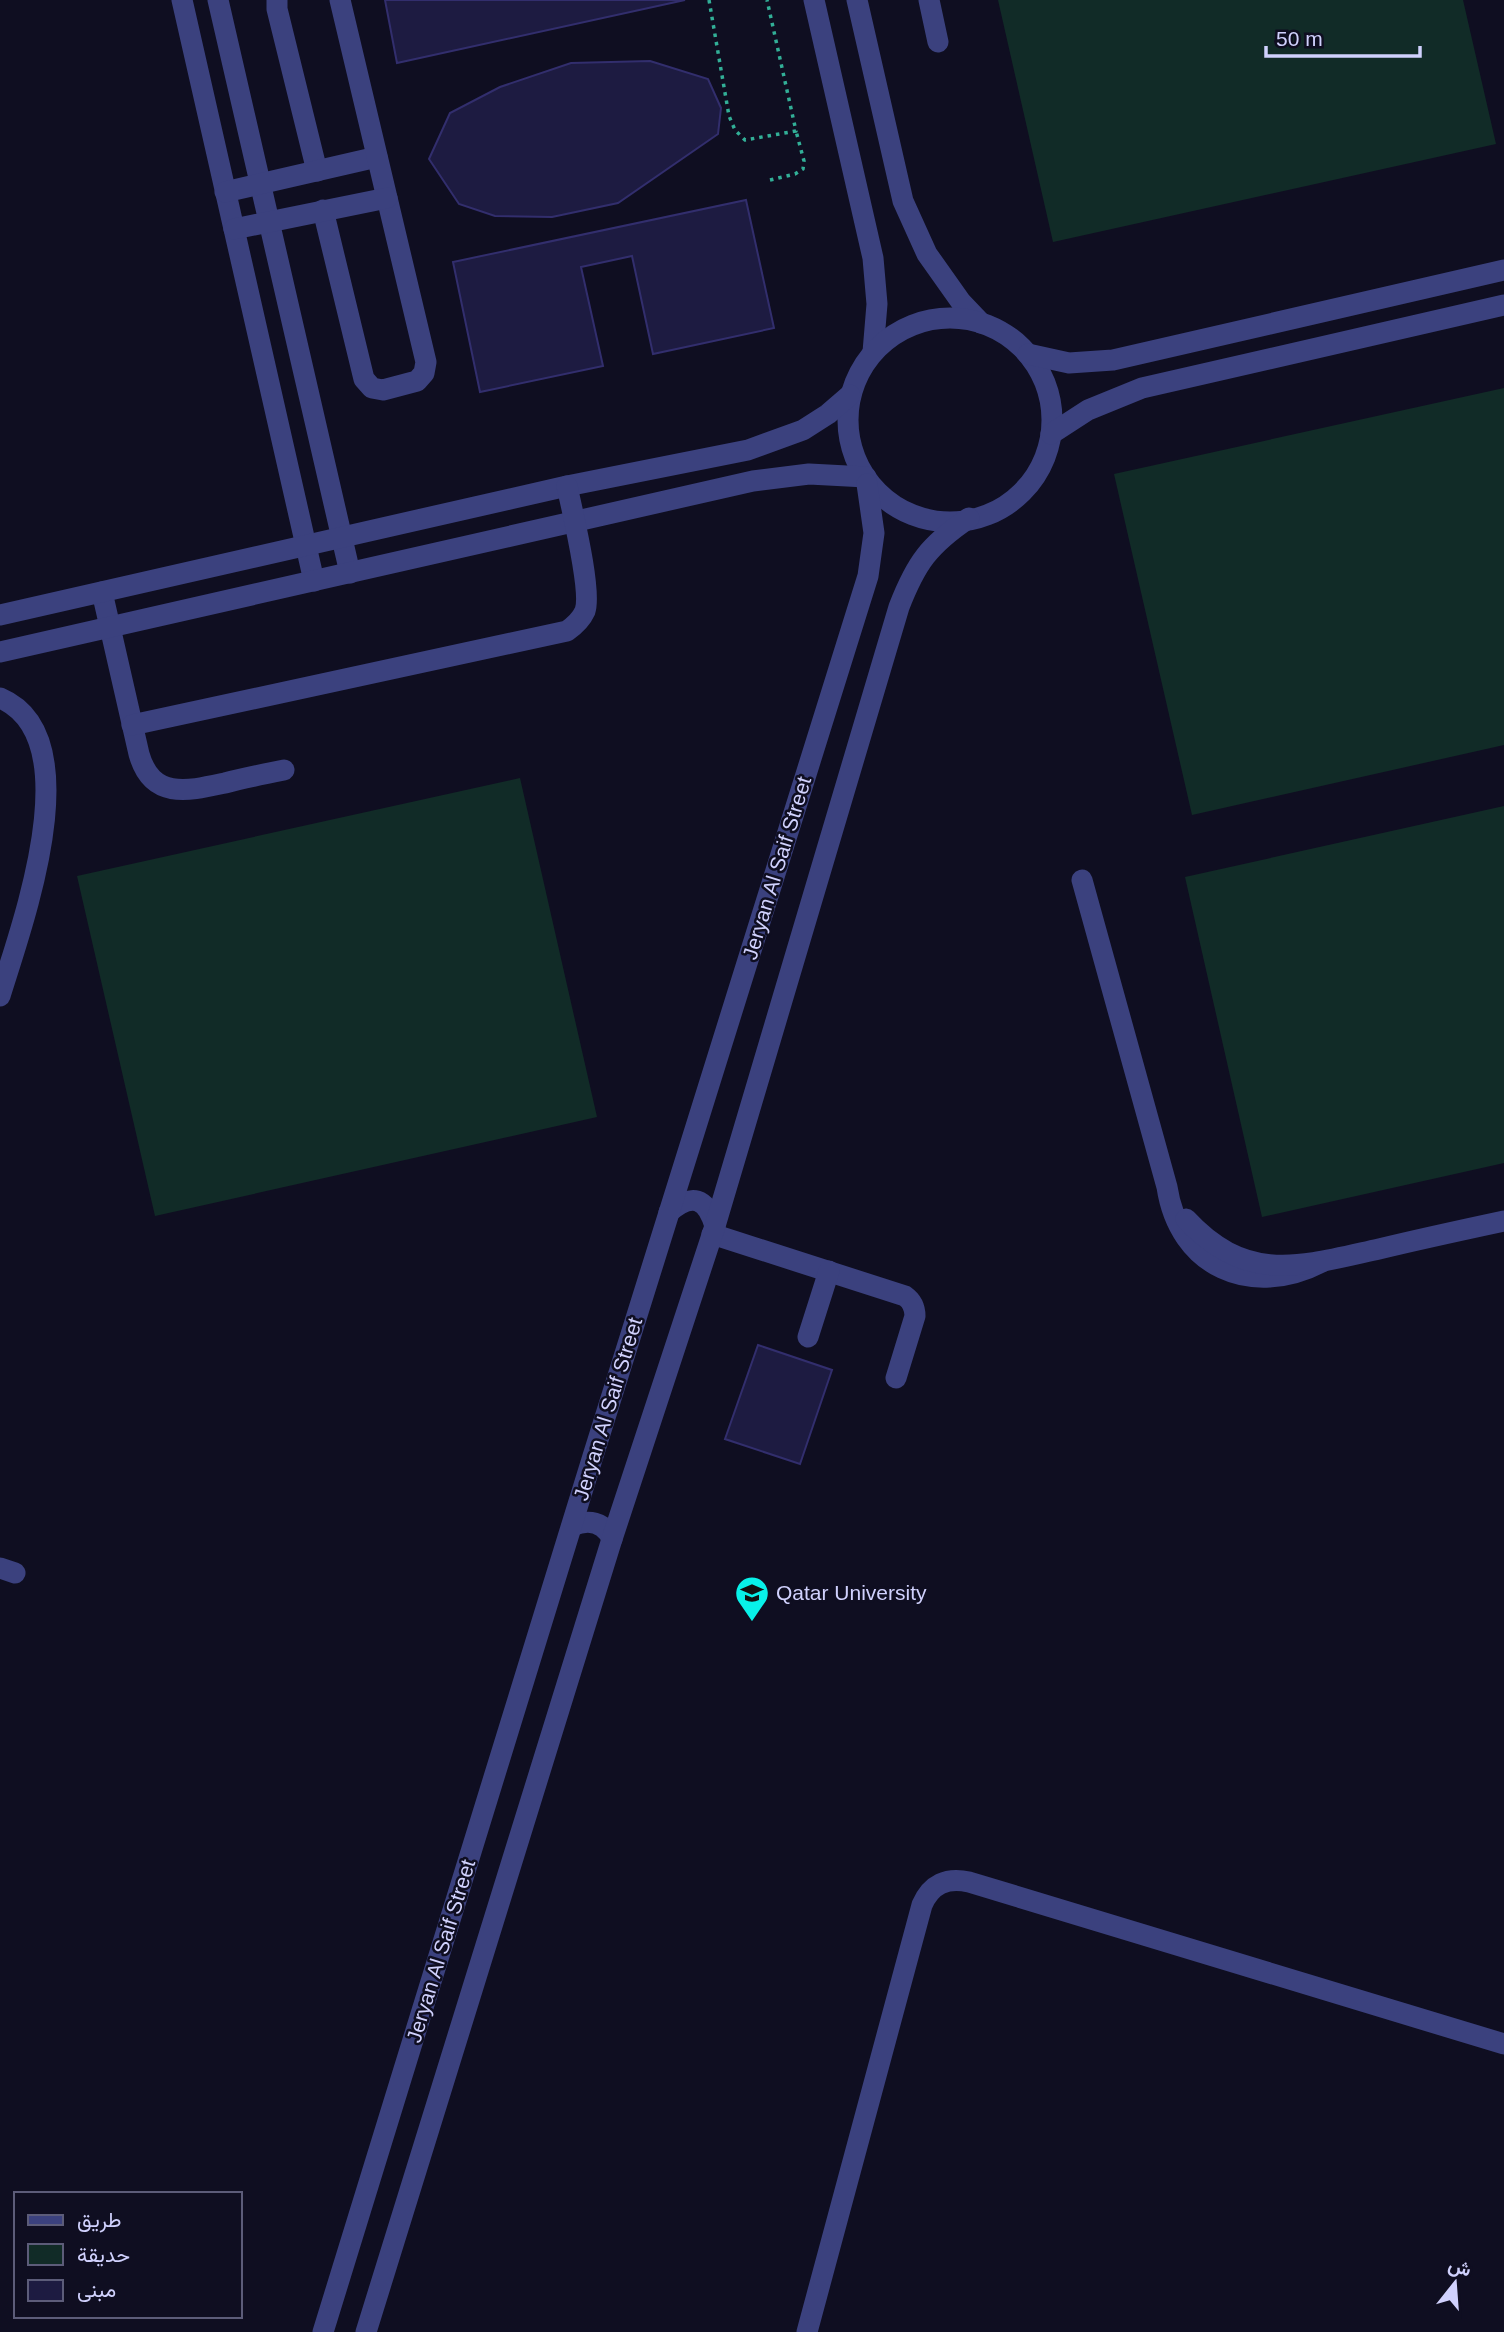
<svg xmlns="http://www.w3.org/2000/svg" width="1504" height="2332" font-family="Helvetica,Vazirmatn,sans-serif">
  <rect width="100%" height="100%" fill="#0f0e21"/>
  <!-- green -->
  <g fill="#112b27">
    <path d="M998 0H1463L1496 144 1053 242Z"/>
    <path d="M1504 388V745L1192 815 1114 474Z"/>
    <path d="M520 778 597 1117 155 1216 77 876Z"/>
    <path d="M1504 806V1163L1262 1217 1185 877Z"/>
  </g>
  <!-- building -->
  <g fill="#1d1b41" stroke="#322e6d" stroke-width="2">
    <path d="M385 0H685L397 63Z"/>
    <path d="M650 61 708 79 721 108 718 134 618 203 552 217 495 216 459 204 429 159 450 113 500 87 571 63Z"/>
    <path d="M746 200 774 328 653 354 632 256 581 267 603 366 480 392 453 262Z"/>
    <path d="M758 1345 832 1370 800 1464 725 1439Z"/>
  </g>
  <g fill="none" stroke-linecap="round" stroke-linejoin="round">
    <!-- path -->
    <g stroke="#32af97" stroke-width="3.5" stroke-dasharray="3.5 5" stroke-linecap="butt">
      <path d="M709 0 729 116 735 130 745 140 796 131 767 0"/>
      <path d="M770 180 795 174 803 169 804 161 796 131"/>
    </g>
    <!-- minor -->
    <g stroke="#3b417e" stroke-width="21">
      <path d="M182 0 314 581"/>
      <path d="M218 0 350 573"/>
      <path d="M277 0V9L317 171"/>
      <path d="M814 0 873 258 877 304 873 352"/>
      <path d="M857 0 903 201 927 254 961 302 981 323"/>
      <path d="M929 0 938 42"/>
      <path d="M225 192 377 157"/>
      <path d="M323 210 364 379 372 388 383 390 417 381 424 373 426 362 340 0"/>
      <path d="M234 229 387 198"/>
      <circle cx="950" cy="420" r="102"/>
      <path d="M1028 354 1069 363 1113 360 1504 270"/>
      <path d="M1051 434 1088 410 1142 388 1504 305"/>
      <path d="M102 592 139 754C152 800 188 791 225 783 244 778 264 774 284 770"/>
      <path d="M0 615 567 486 748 450 803 430 828 414 850 395"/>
      <path d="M0 652 753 481 809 474 866 477"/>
      <path d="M0 698C92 737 21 927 0 996"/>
      <path d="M132 725 567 631C574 626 581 620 585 611 592 591 572 510 567 486"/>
      <path d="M1082 880 1167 1187C1179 1267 1251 1299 1322 1262"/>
      <path d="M669 1212C692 1193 706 1197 715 1226"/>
      <path d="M1186 1219C1247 1285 1302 1266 1379 1249 1420 1239 1462 1230 1504 1221"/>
      <path d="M712 1234 905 1296C912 1301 915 1307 915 1316L896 1378"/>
      <path d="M808 1337 829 1271"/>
      <path d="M572 1526C588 1519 604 1521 612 1539"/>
      <path d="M0 1568 15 1573"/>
      <path d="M323 2332 593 1456 868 576 874 533 867 484"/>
      <path d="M366 2332 612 1539 715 1226 899 607C916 563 929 545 969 518"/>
      <path d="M807 2332 922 1905C931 1884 947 1877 969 1882L1504 2044"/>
    </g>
  </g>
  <!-- icons -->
  <defs>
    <g id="university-pin" transform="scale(1.75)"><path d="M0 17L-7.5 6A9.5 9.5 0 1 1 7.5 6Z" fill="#08f1e9" stroke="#0f0e21"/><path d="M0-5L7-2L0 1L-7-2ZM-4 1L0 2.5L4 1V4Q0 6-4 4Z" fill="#111"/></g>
  </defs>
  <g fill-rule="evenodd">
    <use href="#university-pin" x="752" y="1593"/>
  </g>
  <g text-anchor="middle" stroke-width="5" stroke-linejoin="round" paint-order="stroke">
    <!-- street labels -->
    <g font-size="21" fill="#d0d1fd" stroke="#0f0e21">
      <text transform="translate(777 868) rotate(-73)" y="7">Jeryan Al Saif Street</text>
      <text transform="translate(608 1409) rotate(-73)" y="7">Jeryan Al Saif Street</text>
      <text transform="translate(441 1951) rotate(-73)" y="7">Jeryan Al Saif Street</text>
    </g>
    <!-- poi labels -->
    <g font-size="21" fill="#d0d1fd" stroke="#0f0e21" text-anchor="start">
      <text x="776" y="1600">Qatar University</text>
    </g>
  </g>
  <!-- legend -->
  <rect x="14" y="2192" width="228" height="126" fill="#0f0e21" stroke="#5c5c79" stroke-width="2"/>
  <rect x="28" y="2215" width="35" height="10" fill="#3b417e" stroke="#5c5c79" stroke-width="2"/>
  <text x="77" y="2227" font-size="21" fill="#d0d1fd">طريق</text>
  <rect x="28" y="2244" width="35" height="21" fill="#112b27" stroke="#5c5c79" stroke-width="2"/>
  <text x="77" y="2262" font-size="21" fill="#d0d1fd">حديقة</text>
  <rect x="28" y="2280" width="35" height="21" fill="#1d1b41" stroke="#5c5c79" stroke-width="2"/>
  <text x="77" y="2297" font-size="21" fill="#d0d1fd">مبنى</text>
  <!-- north arrow -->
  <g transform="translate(1455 2283) rotate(17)" stroke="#0f0e21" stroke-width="5" paint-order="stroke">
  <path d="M0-5L12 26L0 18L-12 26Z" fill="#d0d1fd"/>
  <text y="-10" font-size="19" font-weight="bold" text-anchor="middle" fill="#d0d1fd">ش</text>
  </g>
  <!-- scale -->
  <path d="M1266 46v10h154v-10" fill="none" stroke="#d0d1fd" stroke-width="3.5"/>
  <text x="1276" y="46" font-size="21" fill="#d0d1fd" stroke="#0f0e21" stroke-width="5" paint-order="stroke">50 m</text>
</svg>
